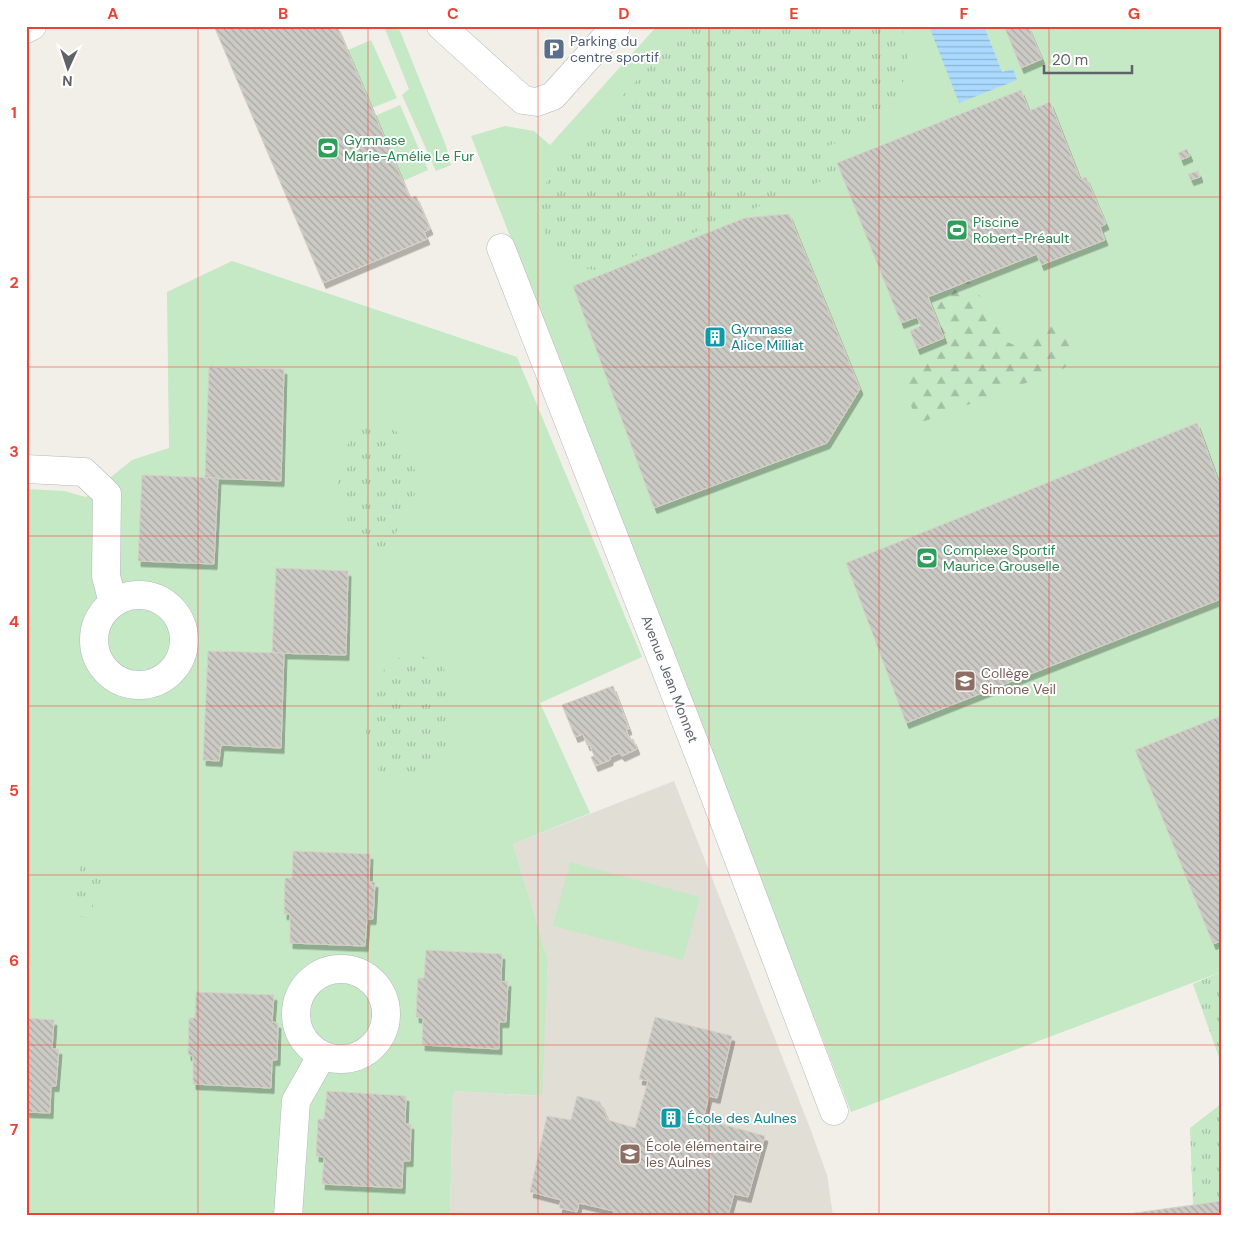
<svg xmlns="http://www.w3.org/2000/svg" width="1247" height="1242" font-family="'DM Sans',sans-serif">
  <defs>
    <pattern id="forest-firs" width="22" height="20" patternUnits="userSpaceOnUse" patternTransform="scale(1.25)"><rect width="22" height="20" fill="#c5e8c5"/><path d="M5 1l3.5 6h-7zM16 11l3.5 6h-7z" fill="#a3c0a4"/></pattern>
    <pattern id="park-tufts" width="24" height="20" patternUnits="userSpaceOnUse" patternTransform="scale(1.25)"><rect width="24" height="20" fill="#c5e8c5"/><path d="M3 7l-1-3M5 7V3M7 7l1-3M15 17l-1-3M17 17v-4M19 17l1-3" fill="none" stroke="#a3c0a4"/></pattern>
    <pattern id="water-rules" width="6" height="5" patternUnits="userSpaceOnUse" patternTransform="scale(1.25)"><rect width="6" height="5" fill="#aadaff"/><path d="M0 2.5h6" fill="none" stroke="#8eb4d2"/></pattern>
    <pattern id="building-back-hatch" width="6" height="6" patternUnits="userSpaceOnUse" patternTransform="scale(1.25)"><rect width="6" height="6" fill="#cccac5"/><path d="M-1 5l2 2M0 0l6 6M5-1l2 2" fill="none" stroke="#a9a8a4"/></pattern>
    <filter id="shadow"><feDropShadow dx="3" dy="5.5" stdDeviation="0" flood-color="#0004"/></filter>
  </defs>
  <rect width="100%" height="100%" fill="#f1efe8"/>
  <!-- education -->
  <path fill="#e1ded6" d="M674 781 810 1128 827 1175 833 1216H450L453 1091 541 1096 548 960 513 844Z"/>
  <!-- grass -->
  <g fill="#c5e8c5">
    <path d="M386 26H398L446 146 451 165 436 171 402 95 409 89 385 29Z"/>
    <path d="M657 26H1221V972L851 1112 471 136 505 126 534 131 550 145Z"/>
    <path d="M371 40 397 98 372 108 348 50Z"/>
    <path d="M400 105 428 170 403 181 375 116Z"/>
    <path d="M232 261 517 357 642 657 540 703 590 813 513 844 548 960 542 1096 453 1091 450 1216H26V489L64 491 86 497 132 460 169 448 167 292Z"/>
    <path d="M570 862 700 897 683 960 553 926Z"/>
  </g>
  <!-- forest -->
  <path fill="url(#forest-firs)" d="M969 281 992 313 1005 328 1007 342 1019 347 1037 335 1048 318 1068 326 1076 343 1070 362 1063 369 922 422C909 409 907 397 908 378L946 344 928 297Z"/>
  <!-- park -->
  <g fill="url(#park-tufts)">
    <path d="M687 26H901C904 36 908 46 908 57 908 84 887 118 864 132 852 138 840 142 827 146L839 174 601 270C547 271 529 218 550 174Z"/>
    <path d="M378 424 398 432C404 445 418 470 417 484 417 497 395 535 387 548L372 546 351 532 335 471 357 425Z"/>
    <path d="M418 654 444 668 453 722 443 761 404 778 379 771 366 733 372 696 383 671 399 658Z"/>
    <path d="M81 865 107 872 103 890 97 889 90 919 71 914 74 901 67 899 72 880 77 881Z"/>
    <path d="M1221 972V1063L1193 984Z"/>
    <path d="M1221 1104V1201L1193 1205 1190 1128Z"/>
  </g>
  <!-- water -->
  <path fill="url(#water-rules)" d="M929 26H984L1002 72 1013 69 1017 80 959 103Z"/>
  <!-- building -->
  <g fill="url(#building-back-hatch)" stroke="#d6d1c6" filter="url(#shadow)">
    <path d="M214 26H337L410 198 416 196 430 229 424 232 427 239 323 283Z"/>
    <path d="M1004 26H1028L1042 59 1021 68Z"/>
    <path d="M1021 90 1029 111 1050 102 1080 179 1086 177 1106 224 1100 227 1105 240 1041 265 1037 254 928 297 944 338 917 349 910 331 921 326 917 317 901 323 837 163Z"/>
    <path d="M1187 149 1190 156 1181 160 1178 153Z"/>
    <path d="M1198 171 1200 177 1191 180 1188 174Z"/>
    <path d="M789 214 860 389 827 443 654 508 573 286 745 218Z"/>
    <path d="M209 367 284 369 281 481 205 478Z"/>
    <path d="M1197 423 1221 489V599L906 723 846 563Z"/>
    <path d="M142 475 218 478 214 564 138 561Z"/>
    <path d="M276 568 348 571 346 655 272 653Z"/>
    <path d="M208 651 284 653 281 748 221 745 219 761 203 760Z"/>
    <path d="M613 686 629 729 626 730 630 740 633 739 637 749 622 756 619 753 610 757V760L595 766 591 757 594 756 590 745H587L583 734 575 737 562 705Z"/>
    <path d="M1221 716V941L1213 944 1135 750Z"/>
    <path d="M293 851 370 854 369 882H375L373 919H367L365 946 290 943V914H284L285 878H292Z"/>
    <path d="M426 950 502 954 501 982 508 981 506 1022H499V1049L422 1045 423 1018 416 1017 417 996 418 978H424Z"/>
    <path d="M196 992 274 995 272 1022 278 1023 277 1060H272L271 1088 193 1084V1056L188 1055 189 1018H195Z"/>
    <path d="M655 1017 732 1036 717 1098 709 1096 703 1119 765 1136 748 1197 734 1194 728 1216H613L614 1211 579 1203 577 1212 559 1208 561 1200 530 1192 547 1116 571 1120 577 1096 600 1102 608 1120 635 1128 648 1081 639 1079Z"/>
    <path d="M26 1018 54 1020 52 1049H59L56 1086H51L50 1113 26 1112Z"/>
    <path d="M327 1091 406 1096 405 1124H411L410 1161H403L402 1188 322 1184 324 1157 316 1156 318 1119H324Z"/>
    <path d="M1221 1201V1216H1114L1193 1205Z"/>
  </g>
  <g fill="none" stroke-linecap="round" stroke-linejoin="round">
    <!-- minor casing -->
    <g stroke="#b5b8bc" stroke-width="29">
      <g id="minor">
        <path d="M441 26 523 100 537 102 553 96 616 26"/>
        <path d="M26 29 32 26"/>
        <path d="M501 248 701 760 834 1111"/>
        <path d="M26 469 84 472 107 494 106 576 113 603"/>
        <circle cx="139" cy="640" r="45"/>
        <circle cx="341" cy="1014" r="45"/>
        <path d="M288 1216 296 1101 322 1055"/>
      </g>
    </g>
    <!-- minor -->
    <use href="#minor" stroke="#fff" stroke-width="28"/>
  </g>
  <!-- grid -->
  <path fill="none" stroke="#ea4335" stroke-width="1" stroke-opacity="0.55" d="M198 26V1216M368 26V1216M538 26V1216M709 26V1216M879 26V1216M1049 26V1216M26 197H1221M26 367H1221M26 536H1221M26 706H1221M26 875H1221M26 1045H1221"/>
  <!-- icons -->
  <defs>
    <g id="parking-square" transform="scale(1.125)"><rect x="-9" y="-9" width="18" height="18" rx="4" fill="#5c6f8a" stroke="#fff"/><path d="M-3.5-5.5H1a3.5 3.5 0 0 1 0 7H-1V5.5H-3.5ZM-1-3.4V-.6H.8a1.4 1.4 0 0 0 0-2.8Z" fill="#fff"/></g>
    <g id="stadium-square" transform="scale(1.125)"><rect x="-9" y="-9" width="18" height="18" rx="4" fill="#2e9e5b" stroke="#fff"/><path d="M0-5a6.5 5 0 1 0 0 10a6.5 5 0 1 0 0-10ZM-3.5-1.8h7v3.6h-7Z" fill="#fff"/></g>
    <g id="building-square" transform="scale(1.125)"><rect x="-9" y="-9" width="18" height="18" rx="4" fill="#0f9aa8" stroke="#fff"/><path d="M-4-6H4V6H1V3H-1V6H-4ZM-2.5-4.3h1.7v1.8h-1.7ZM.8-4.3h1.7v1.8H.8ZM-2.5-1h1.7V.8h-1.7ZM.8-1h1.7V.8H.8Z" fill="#fff"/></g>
    <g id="school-square" transform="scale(1.125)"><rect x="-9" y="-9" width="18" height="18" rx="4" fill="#8d6e63" stroke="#fff"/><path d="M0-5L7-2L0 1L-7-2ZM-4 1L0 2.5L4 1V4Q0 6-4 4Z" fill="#fff"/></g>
  </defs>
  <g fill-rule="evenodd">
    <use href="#parking-square" x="554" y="49"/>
    <use href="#stadium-square" x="328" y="148"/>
    <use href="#stadium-square" x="957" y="230"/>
    <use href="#building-square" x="715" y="337"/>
    <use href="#stadium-square" x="927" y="558"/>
    <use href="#school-square" x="965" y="681"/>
    <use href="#building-square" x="671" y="1118"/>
    <use href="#school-square" x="630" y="1154"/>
  </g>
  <g text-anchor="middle" stroke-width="4" stroke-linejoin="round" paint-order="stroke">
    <!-- service labels -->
    <g font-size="14" fill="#4e5e75" stroke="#fff" text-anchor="start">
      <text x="570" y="46">Parking du<tspan x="570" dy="16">centre sportif</tspan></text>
    </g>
    <!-- leisure labels -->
    <g font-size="14" fill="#27864d" stroke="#fff" text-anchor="start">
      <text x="344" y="145">Gymnase<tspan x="344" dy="16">Marie-Amélie Le Fur</tspan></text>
      <text x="973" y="227">Piscine<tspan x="973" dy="16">Robert-Préault</tspan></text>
      <text x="943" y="555">Complexe Sportif<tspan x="943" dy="16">Maurice Grouselle</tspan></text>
    </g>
    <!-- culture labels -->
    <g font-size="14" fill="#0d838f" stroke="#fff" text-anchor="start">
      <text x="731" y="334">Gymnase<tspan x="731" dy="16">Alice Milliat</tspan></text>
      <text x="687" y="1123">École des Aulnes</text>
    </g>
    <!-- education labels -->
    <g font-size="14" fill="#785e54" stroke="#fff" text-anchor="start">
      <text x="981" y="678">Collège<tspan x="981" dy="16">Simone Veil</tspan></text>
      <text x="646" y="1151">École élémentaire<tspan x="646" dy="16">les Aulnes</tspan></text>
    </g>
    <!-- street labels -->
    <g font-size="14" fill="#5f6368" stroke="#fff">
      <text transform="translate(670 679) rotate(69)" y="5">Avenue Jean Monnet</text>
    </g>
  </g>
  <!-- border -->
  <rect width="1247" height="1242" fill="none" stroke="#ffffff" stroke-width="55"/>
  <!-- north arrow -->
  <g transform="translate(68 68) rotate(183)" stroke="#ffffff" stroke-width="4" paint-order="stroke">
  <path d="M0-4L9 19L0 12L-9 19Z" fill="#5f6368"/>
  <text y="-8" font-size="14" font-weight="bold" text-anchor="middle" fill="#5f6368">N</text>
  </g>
  <!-- scale -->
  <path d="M1044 65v8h88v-8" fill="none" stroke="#5f6368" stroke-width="2.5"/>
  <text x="1052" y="65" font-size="15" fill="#5f6368" stroke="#ffffff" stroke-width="4" paint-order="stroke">20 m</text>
  <rect x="28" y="28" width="1192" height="1186" fill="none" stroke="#ea4335" stroke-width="2"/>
  <g font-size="16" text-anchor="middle" font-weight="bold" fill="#ea4335">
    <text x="113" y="19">A</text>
    <text x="283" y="19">B</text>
    <text x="453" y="19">C</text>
    <text x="624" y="19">D</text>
    <text x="794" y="19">E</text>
    <text x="964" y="19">F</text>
    <text x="1134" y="19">G</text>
    <text x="14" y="118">1</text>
    <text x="14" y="288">2</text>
    <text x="14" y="457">3</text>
    <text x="14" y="627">4</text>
    <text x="14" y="796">5</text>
    <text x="14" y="966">6</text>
    <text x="14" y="1135">7</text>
  </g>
</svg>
